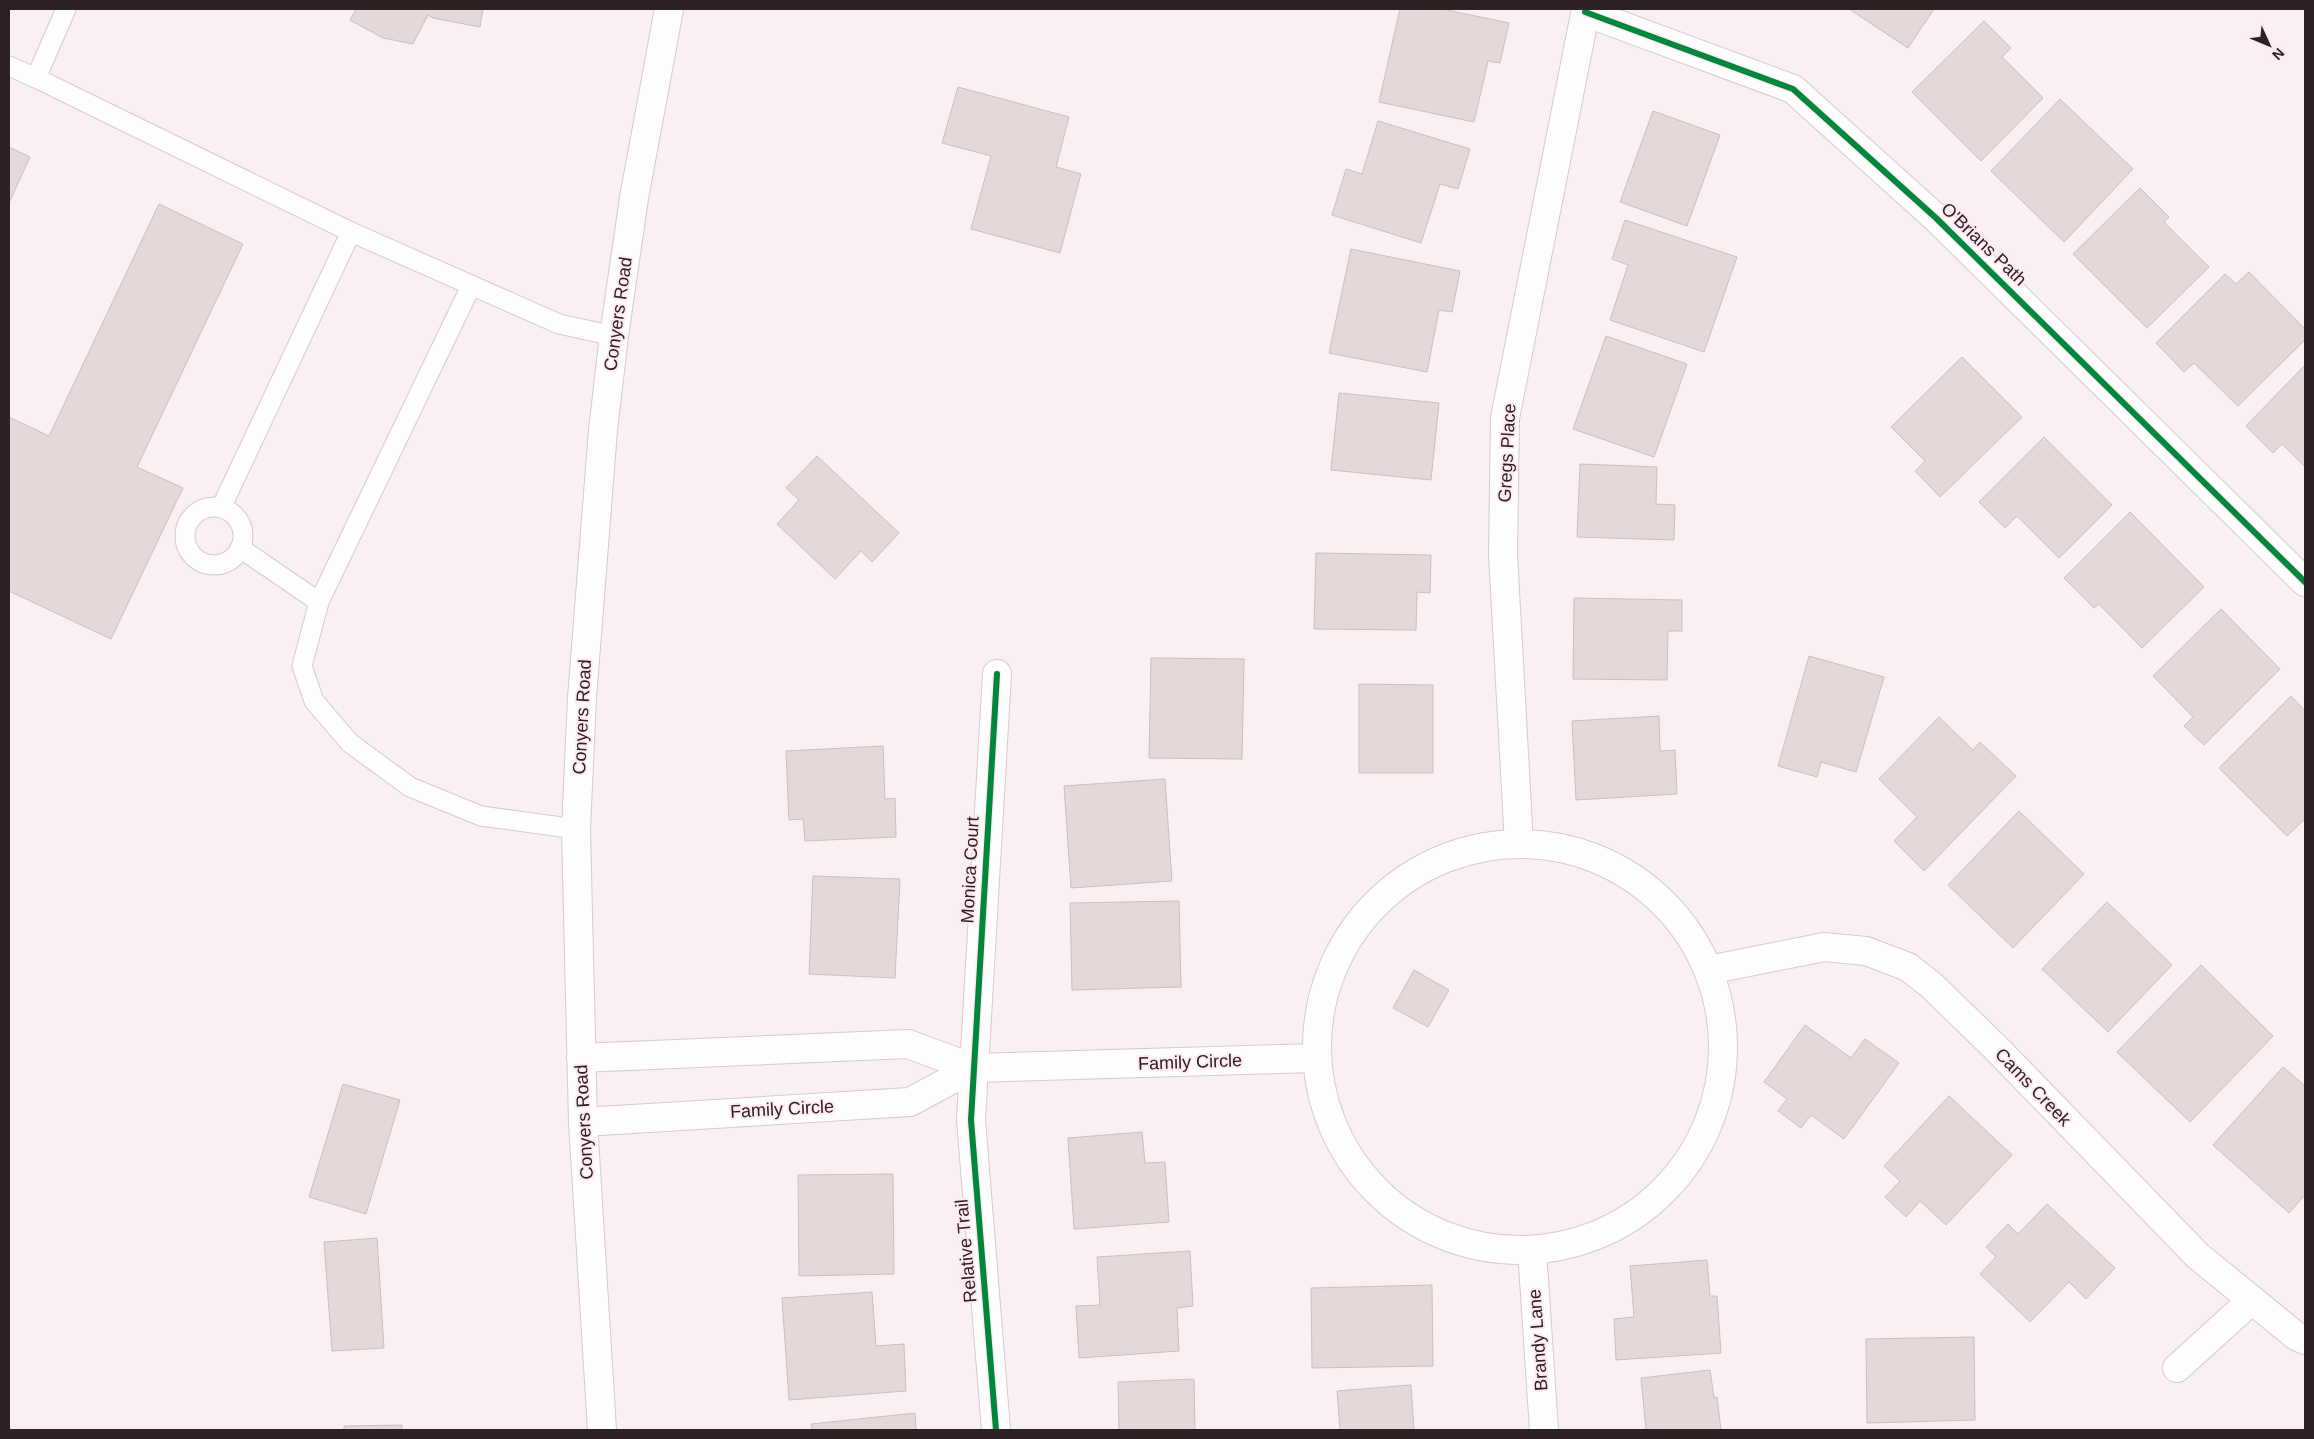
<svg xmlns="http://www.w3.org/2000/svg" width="2314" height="1439" font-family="Helvetica,sans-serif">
  <rect width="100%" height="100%" fill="#faeff2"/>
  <!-- building -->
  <g fill="#e4d8d9" stroke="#cbc0c1">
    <path d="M356 9H483L480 27 433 18 428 15 413 44 383 38 350 20Z"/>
    <path d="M1400 9H1442L1509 23 1500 63 1488 61 1474 122 1379 102Z"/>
    <path d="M1849 9H1934L1908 48Z"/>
    <path d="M1984 21 2011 48 2002 57 2043 98 1981 161 1912 92Z"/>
    <path d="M958 87 1069 117 1056 167 1081 174 1060 253 971 229 991 156 942 143Z"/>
    <path d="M2060 99 2133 169 2064 242 1991 171Z"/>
    <path d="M1653 111 1720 135 1687 226 1620 202Z"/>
    <path d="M1378 121 1470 149 1458 189 1440 184 1421 243 1332 215 1346 169 1362 174Z"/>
    <path d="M9 147 30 157 9 203Z"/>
    <path d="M2140 188 2169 217 2164 222 2209 267 2147 328 2073 254Z"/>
    <path d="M159 204 243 244 137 467 183 488 111 639 9 591V417L49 436Z"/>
    <path d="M1625 220 1737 257 1704 352 1610 320 1628 265 1612 259Z"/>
    <path d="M1351 249 1460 271 1452 312 1439 310 1427 372 1329 353Z"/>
    <path d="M2249 272 2305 329V340L2238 406 2194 363 2184 372 2156 343 2225 274 2236 284Z"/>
    <path d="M1606 336 1687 364 1654 457 1573 429Z"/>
    <path d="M1962 357 2022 417 1940 497 1915 471 1925 461 1891 427Z"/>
    <path d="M2305 365V467L2282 444 2273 453 2246 426Z"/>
    <path d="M1339 393 1439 403 1431 480 1331 470Z"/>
    <path d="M2044 437 2112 505 2059 558 2017 516 2005 528 1979 502Z"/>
    <path d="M817 456 899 533 872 562 861 551 835 579 777 524 799 500 786 488Z"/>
    <path d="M1580 464 1657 467 1656 504 1675 505 1674 540 1577 537Z"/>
    <path d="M2130 512 2204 587 2142 648 2099 604 2094 608 2064 578Z"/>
    <path d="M1316 553 1431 555 1430 593 1417 592 1416 630 1314 629Z"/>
    <path d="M1574 598 1682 600V631H1668L1667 680 1573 679Z"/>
    <path d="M2221 609 2280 669 2204 745 2184 726 2193 717 2153 676Z"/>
    <path d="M1809 656 1884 677 1856 772 1821 762 1817 777 1778 766Z"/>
    <path d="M1151 658 1244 659 1242 759 1149 758Z"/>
    <path d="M1359 684 1433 685V773H1359Z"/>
    <path d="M2291 696 2305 711V819L2287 836 2219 768Z"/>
    <path d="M1659 716 1660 751 1675 750 1677 794 1576 800 1572 721Z"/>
    <path d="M1939 717 1973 750 1980 742 2016 776 1924 871 1894 841 1917 817 1879 779Z"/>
    <path d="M883 746 885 799 895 798 896 837 805 841 803 819 789 820 786 751Z"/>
    <path d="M1165 779 1172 881 1071 888 1064 786Z"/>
    <path d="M2019 811 2084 874 2013 948 1948 885Z"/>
    <path d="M813 876 900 879 895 978 809 974Z"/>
    <path d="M1179 901 1181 987 1072 990 1070 903Z"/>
    <path d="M2107 902 2172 965 2108 1032 2042 969Z"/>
    <path d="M2201 965 2273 1036 2190 1122 2117 1052Z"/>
    <path d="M1414 970 1449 990 1428 1027 1393 1008Z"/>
    <path d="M1805 1025 1851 1058 1865 1039 1899 1063 1844 1139 1811 1115 1801 1128 1778 1111 1787 1099 1764 1082Z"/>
    <path d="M2283 1067 2305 1086V1195L2289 1213 2213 1145Z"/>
    <path d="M343 1084 400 1100 366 1214 309 1197Z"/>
    <path d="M1949 1096 2012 1155 1946 1225 1920 1201 1906 1217 1885 1197 1900 1181 1884 1166Z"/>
    <path d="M1142 1132 1145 1163 1165 1162 1169 1222 1074 1229 1068 1138Z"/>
    <path d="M893 1174 894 1274 799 1276 798 1175Z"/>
    <path d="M2047 1204 2115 1268 2086 1299 2069 1282 2030 1322 1980 1274 1996 1257 1986 1247 2008 1224 2018 1234Z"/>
    <path d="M377 1238 384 1348 332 1351 324 1242Z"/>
    <path d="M1190 1251 1193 1306 1177 1308 1179 1351 1079 1358 1076 1306 1100 1305 1097 1257Z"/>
    <path d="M1707 1260 1710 1296H1717L1721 1353 1616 1360 1614 1319 1634 1317 1630 1266Z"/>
    <path d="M1432 1285 1433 1366 1312 1368 1311 1288Z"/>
    <path d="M872 1292 876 1346 904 1344 906 1391 789 1400 782 1298Z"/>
    <path d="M1974 1337 1975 1420 1867 1423 1866 1339Z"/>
    <path d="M1710 1370 1714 1398 1717 1397 1721 1430H1646L1641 1378Z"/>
    <path d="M1194 1379 1195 1430H1119L1118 1382Z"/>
    <path d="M1411 1385 1414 1430H1340L1337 1391Z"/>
    <path d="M915 1413 916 1430H812L811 1424Z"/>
    <path d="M402 1425V1430H344V1426Z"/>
  </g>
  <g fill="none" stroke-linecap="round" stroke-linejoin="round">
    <!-- lane casing -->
    <g stroke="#d6cace" stroke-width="21">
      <g id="lane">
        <path d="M66 9 36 78 351 232 559 324 614 336"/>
        <path d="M9 66 36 78"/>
        <path d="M471 286 319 602 302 666 314 701 350 743 410 787 481 816 576 829"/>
        <circle cx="214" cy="536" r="29"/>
        <path d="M221 508 351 232"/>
        <path d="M240 548 319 602"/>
      </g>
    </g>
    <!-- street casing -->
    <g stroke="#d6cace" stroke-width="30">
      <g id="street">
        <path d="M1585 12 1793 89 1936 218 2305 582"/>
        <circle cx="1520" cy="1047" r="203"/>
        <path d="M1519 844 1503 555 1505 418 1586 9"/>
        <path d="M1714 969 1824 947 1866 951 1908 967 1931 985 1998 1050 2198 1256 2296 1336 2305 1340"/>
        <path d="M581 1058 908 1044 973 1068 1317 1058"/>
        <path d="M583 1122 910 1102 973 1068"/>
        <path d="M1532 1250 1544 1430"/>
        <path d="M2177 1368 2252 1300"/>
        <path d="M996 1430 971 1120 997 674"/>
      </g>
    </g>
    <!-- secondary casing -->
    <g stroke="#d6cace" stroke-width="30">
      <path id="secondary" d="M602 1430 583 1122 576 829 582 698 603 430 614 336 634 198 669 9"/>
    </g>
    <!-- lane -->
    <use href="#lane" stroke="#fefdfd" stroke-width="19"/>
    <!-- street -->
    <use href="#street" stroke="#fefdfd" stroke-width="28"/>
    <!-- secondary -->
    <use href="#secondary" stroke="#fefdfd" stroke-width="28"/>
    <!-- cycleway casing -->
    <g stroke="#ffeaf0" stroke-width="9">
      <g id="cycleway">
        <path d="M1585 12 1793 89 1936 218 2305 582"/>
        <path d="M996 1430 971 1120 997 674"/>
      </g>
    </g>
    <!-- cycleway -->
    <use href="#cycleway" stroke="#00873e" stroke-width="6"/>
  </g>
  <g text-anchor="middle" stroke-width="4" stroke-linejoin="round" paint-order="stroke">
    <!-- street labels -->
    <g font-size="18" fill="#2d2125" stroke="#ffeaf0">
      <text transform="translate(1984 244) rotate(44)" y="6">O'Brians Path</text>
      <text transform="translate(618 314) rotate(-82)" y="6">Conyers Road</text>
      <text transform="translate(1507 453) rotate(-87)" y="6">Gregs Place</text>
      <text transform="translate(582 717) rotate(-87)" y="6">Conyers Road</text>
      <text transform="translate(970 870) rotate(-87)" y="6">Monica Court</text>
      <text transform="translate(1190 1062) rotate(-2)" y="6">Family Circle</text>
      <text transform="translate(2033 1087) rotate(46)" y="6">Cams Creek</text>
      <text transform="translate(782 1109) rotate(-3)" y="6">Family Circle</text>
      <text transform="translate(584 1122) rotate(-93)" y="6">Conyers Road</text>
      <text transform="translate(966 1251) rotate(-95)" y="6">Relative Trail</text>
      <text transform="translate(1538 1340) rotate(-94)" y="6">Brandy Lane</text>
    </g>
  </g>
  <!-- border -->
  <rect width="2314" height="1439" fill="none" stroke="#2d2125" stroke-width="20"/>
  <!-- north arrow -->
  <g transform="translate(2269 45) rotate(134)" stroke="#ffeaf0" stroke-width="4" paint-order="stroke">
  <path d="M0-4L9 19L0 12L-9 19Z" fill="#2d2125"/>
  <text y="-8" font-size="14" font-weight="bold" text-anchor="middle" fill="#2d2125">N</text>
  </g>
</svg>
